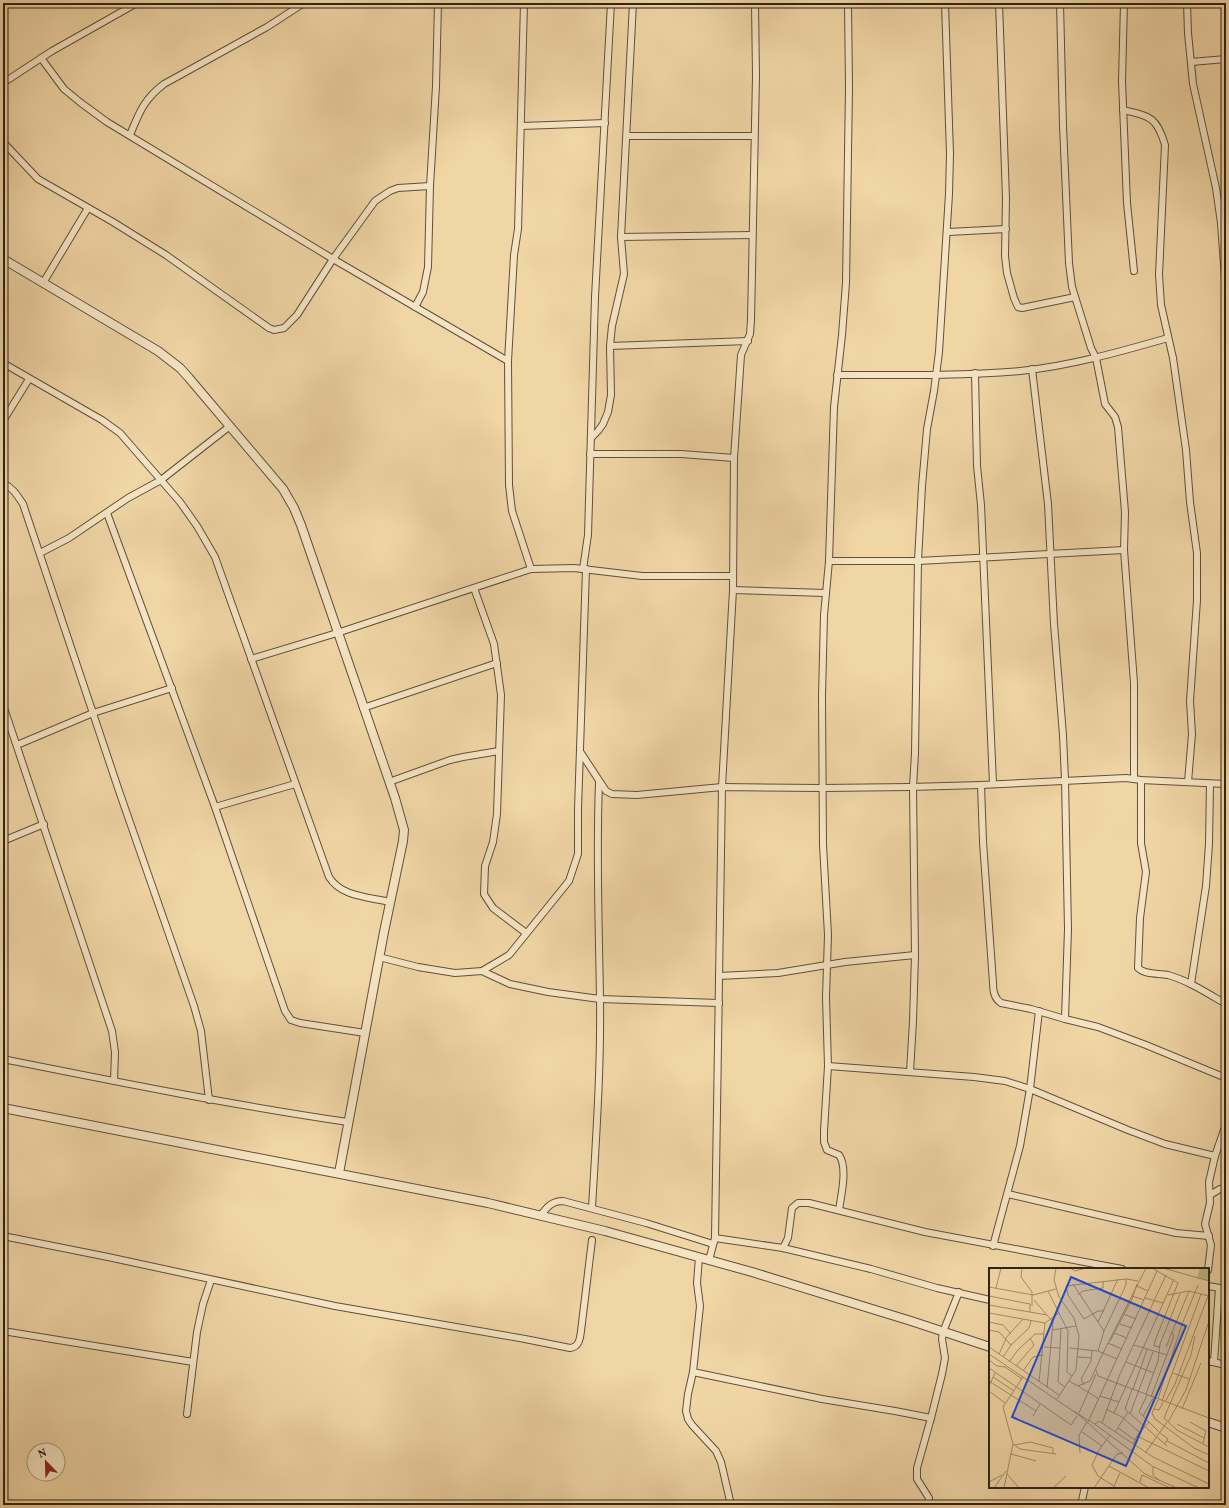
<svg xmlns="http://www.w3.org/2000/svg" width="1229" height="1508" font-family="Vollkorn,serif">
  <rect width="100%" height="100%" fill="#f0d5a5"/>
  <filter id="stains"><feTurbulence type="fractalNoise" baseFrequency=".005" numOctaves="4"/><feColorMatrix values="0 0 0 0 .2 0 0 0 0 .09 0 0 0 0 .02 0 0 0 .5 -.17"/></filter>
  <radialGradient id="worn" r=".72"><stop offset=".6" stop-color="#630" stop-opacity="0"/><stop offset="1" stop-color="#630" stop-opacity=".3"/></radialGradient>
  <g fill="none" stroke-linecap="round" stroke-linejoin="round">
    <!-- minor casing -->
    <g stroke="#605039" stroke-width="8">
      <g id="minor">
        <path d="M524 3 518 229 514 255 508 361 509 485 512 511 531 569"/>
        <path d="M999 3 1006 198 1005 256 1007 273 1014 298 1018 307 1022 308 1075 297"/>
        <path d="M1060 3 1063 126 1069 263 1072 287 1091 348 1096 358 1105 404 1115 417 1118 427 1125 512 1124 550 1134 683V779"/>
        <path d="M1124 3 1122 81 1127 203 1134 271"/>
        <path d="M1187 3 1188 33 1193 84 1216 188 1221 223 1226 292"/>
        <path d="M41 58 64 89 81 103 107 122 333 259 508 361"/>
        <path d="M1191 62 1226 59"/>
        <path d="M3 83 52 51 137 3"/>
        <path d="M1123 110C1150 116 1157 117 1165 145L1159 275 1161 305 1173 358 1186 450 1190 502 1197 553V600L1190 701 1192 734 1188 782"/>
        <path d="M521 126 605 123"/>
        <path d="M130 135C139 113 144 99 164 84L267 27 304 3"/>
        <path d="M627 136H754"/>
        <path d="M3 142 38 179 113 222 166 255 269 328 274 330 284 328 297 315 333 259 375 201 390 191 398 188 430 186"/>
        <path d="M948 232 1006 229"/>
        <path d="M621 237 752 235"/>
        <path d="M43 283 88 208"/>
        <path d="M415 307 423 292 428 267 430 186 436 86 438 3"/>
        <path d="M610 346 748 341"/>
        <path d="M3 363 102 420 120 433 180 502 197 526 215 557 329 877C341 897 369 897 390 902"/>
        <path d="M1032 369 1048 504 1054 624 1063 735 1065 780 1068 929 1065 1019"/>
        <path d="M975 373 977 466 981 505 993 784"/>
        <path d="M837 375C898 375 959 376 1020 371 1070 366 1119 352 1168 338"/>
        <path d="M3 421 29 379"/>
        <path d="M591 438 598 431 603 424 608 412 611 395 610 346 612 326 624 274 621 237 633 3"/>
        <path d="M590 454H681L734 458"/>
        <path d="M3 483C13 488 17 495 23 504L119 791 194 1006 201 1031 209 1100"/>
        <path d="M107 513 215 807 285 1011 291 1020 300 1023 365 1033"/>
        <path d="M40 553 69 538 128 498 161 480 230 426"/>
        <path d="M829 561H918L1124 550"/>
        <path d="M583 569 588 535 595 297 611 3"/>
        <path d="M474 588 494 644 501 695 497 814 493 842 485 866 484 894 493 908 526 933"/>
        <path d="M733 590 825 593"/>
        <path d="M251 659 337 633 531 569 574 568 642 576H733"/>
        <path d="M3 705 112 1031 115 1052 114 1081"/>
        <path d="M363 708 497 663"/>
        <path d="M17 745 93 713 172 688"/>
        <path d="M581 753 606 791 612 794 637 795 722 787 822 788 910 787 981 785 1126 778 1141 780 1226 784"/>
        <path d="M1141 780V843L1146 872 1140 918 1138 968C1145 975 1159 973 1168 975 1189 981 1207 993 1226 1004"/>
        <path d="M389 782 450 760 463 757 499 751"/>
        <path d="M981 785 983 842 993 983C993 991 994 998 1001 1003L1031 1009 1065 1019 1098 1027 1146 1045 1226 1078"/>
        <path d="M215 807 295 784"/>
        <path d="M3 841 44 824"/>
        <path d="M379 957 418 967 455 973 482 971 509 955 569 881 578 854V809L586 569"/>
        <path d="M482 971 510 984 548 992 600 999 719 1003"/>
        <path d="M719 976 778 973 845 962 915 955"/>
        <path d="M1191 984 1206 886 1209 844 1210 784"/>
        <path d="M3 1059C118 1082 232 1105 348 1122"/>
        <path d="M828 1066 974 1077 1005 1081 1030 1089 1128 1130 1165 1144 1215 1156"/>
        <path d="M910 1072 913 1021 915 955 913 787 915 753 918 561 922 486 927 429 934 391 939 352 949 194 950 154 945 3"/>
        <path d="M1008 1194 1176 1233 1209 1236"/>
        <path d="M1210 1195 1220 1189 1226 1188"/>
        <path d="M592 1208C596 1139 601 1069 600 999 599 927 596 855 599 783"/>
        <path d="M839 1210C841 1196 848 1167 839 1155L827 1150 824 1142V1131L828 1066 826 997 828 935 823 845 822 696 824 615 829 561 834 407 842 335 846 283 849 88 848 3"/>
        <path d="M541 1215C547 1207 552 1201 563 1201L646 1223 713 1244"/>
        <path d="M3 1236 108 1257 335 1306 525 1339 570 1348C579 1347 580 1339 581 1331L592 1240"/>
        <path d="M715 1238 783 1248 871 1269 937 1288 990 1300"/>
        <path d="M993 1246 1020 1146 1030 1089 1039 1011"/>
        <path d="M783 1248 788 1238 792 1208 798 1203H809L925 1232 1122 1269"/>
        <path d="M699 1257 697 1283 700 1306 693 1372 688 1394 686 1411 688 1419 692 1425 716 1451 721 1462 731 1505"/>
        <path d="M709 1260 715 1238 722 787 733 590 734 458 741 355 750 334 751 320 756 76 755 3"/>
        <path d="M1208 1270 1211 1245 1205 1224 1210 1203 1209 1182 1215 1156 1226 1124"/>
        <path d="M1208 1286 1226 1289"/>
        <path d="M3 1331 193 1362"/>
        <path d="M1208 1361 1226 1365"/>
        <path d="M1214 1362 1219 1288"/>
        <path d="M693 1372 822 1399 895 1411 931 1418"/>
        <path d="M187 1414 197 1332 203 1304 211 1280"/>
        <path d="M928 1505 929 1498 917 1479V1468L931 1418 942 1374 945 1358 942 1339 943 1332 959 1292"/>
        <path d="M1081 1505 1085 1487"/>
      </g>
    </g>
    <!-- tertiary casing -->
    <g stroke="#605039" stroke-width="10">
      <g id="tertiary">
        <path d="M3 259 158 351 180 368 189 378 283 489 294 508 301 525 395 798 404 830 403 841 384 932 339 1173"/>
        <path d="M3 1108 488 1203 605 1231 752 1272 911 1321 990 1347"/>
        <path d="M1208 1422 1226 1428"/>
      </g>
    </g>
    <!-- minor -->
    <use href="#minor" stroke="#f5e4c4" stroke-width="6"/>
    <!-- tertiary -->
    <use href="#tertiary" stroke="#f5e4c4" stroke-width="8"/>
  </g>
  <!-- overview -->
  <g transform="translate(989 1268)">
    <rect width="220" height="220" fill="#f0d5a5"/>
    <path d="M211 0H220V13L208 10Z" fill="#bdbc83"/>
    <path fill="none" stroke="#a38e6b" stroke-width="1" d="M33 0 32 9 43 24V38M67 0 65 12 70 29 85 50 90 68 87 102 68 131M81 0 86 3 97 0M163 0 189 15 166 73 165 78 171 79M174 0 220 13M137 11 149 13M84 16 115 63M148 18 159 23M0 19 44 27 67 21M7 20 12 0M59 23 79 63 78 104 83 108M89 27 94 23 114 20V13M179 27 200 23 220 28M0 28 41 36V44M143 28 155 32M156 30 174 35M45 32 57 46M0 37 58 47 64 54 58 120M0 45 56 55 70 45M135 46 147 51M0 54 14 57 22 66M109 54 129 11M131 56 143 60M72 61 69 114 76 119M0 62 10 64 22 77M64 62 87 58M125 65 138 70M206 68 202 87 175 150 188 162 220 179M16 71 34 51M121 73 143 31 148 16M119 75 133 81M145 77 178 87M0 79 70 127M55 79 71 80M177 79 200 23M80 80 109 83 128 91M109 83 115 63 137 17V11L77 18 79 27 95 51 109 43H115M114 85 157 0M0 86 90 147 156 206 188 220M10 86 17 71M14 89 22 77 40 60 42 53M88 89 102 90M0 92 8 98 16 99 33 111M20 94 29 82 46 66H55M137 94 165 105M27 98 45 77 41 70M0 100 82 157 88 148M107 102 109 108 220 150M34 103 44 89 54 87M184 105 200 111M4 109 25 123M0 113 47 143M80 113 89 118 101 113 114 85M50 114 56 55M95 117 92 111 102 93 103 82M0 118 6 105M89 118 110 131M143 121 136 141 178 178M144 121 158 82M0 123 16 135M157 126 169 93 171 76 191 26M158 127 150 144 170 164M111 128 130 134M162 129 185 68 183 64M169 131 192 59 209 17M169 132 163 145 166 151 205 180 220 187M173 133 212 26M176 134 186 116 219 28M117 141 133 149 150 164M165 141 170 142 174 134M193 141 212 95M85 143 100 153M90 145 107 106M125 145 185 11M141 146 164 84M44 148 51 136M154 148 164 130M100 152 163 198 210 220M99 154 168 3M179 154 197 122 220 53M201 154 217 163 214 175M113 155 131 106 177 7M106 156 110 153 164 189 220 216M188 156 215 170M129 160 146 172M93 164 113 178M126 164 139 144M170 164 179 171 175 176M121 167 110 182 103 197 109 208 128 220M148 168 220 203M178 173 220 195M24 176 31 181 67 186M144 176 149 166 160 154M26 177 41 174 64 180V185M157 184 178 154M91 185 90 167 98 154M22 186 47 193M120 198 160 220M164 199V207L170 212M18 206 30 220M0 214 13 207M151 214 153 207 181 220M125 218 131 205M5 220 17 203M15 220 24 176 14 139 34 109M64 220 77 208M105 220 128 186 134 185"/>
    <path fill="#1d4ed8" fill-opacity="0.15" stroke="#1d4ed8" stroke-width="2" d="M82 9 197 58 137 198 23 149Z"/>
    <rect width="220" height="220" fill="none" stroke="#302315" stroke-width="2"/>
  </g>
  <!-- margin -->
  <rect width="1229" height="1508" fill="none" stroke="#f0d5a5" stroke-width="16"/>
  <rect x="4" y="4" width="1221" height="1500" fill="none" stroke="#302315" stroke-width="2"/>
  <rect x="8" y="8" width="1213" height="1492" fill="none" stroke="#302315"/>
  <!-- north arrow -->
  <g transform="translate(46 1462) rotate(337)"><circle r="19" fill="#f5e4c4" stroke="#a6977e"/>
  <path d="M0-3L7 15L0 10L-7 15Z" fill="#8f2418"/>
  <text y="-6" font-size="11" font-weight="bold" text-anchor="middle" fill="#302315">N</text>
  </g>
  <rect width="100%" height="100%" filter="url(#stains)"/>
  <rect width="100%" height="100%" fill="url(#worn)"/>
</svg>
